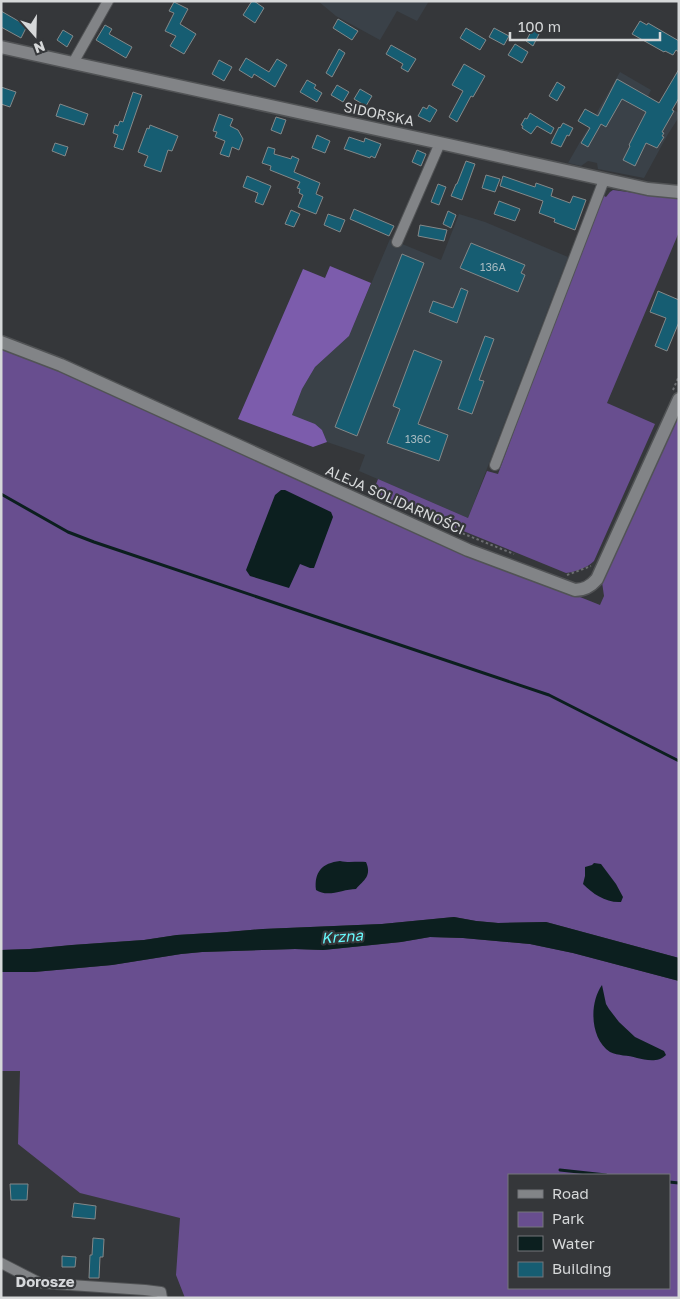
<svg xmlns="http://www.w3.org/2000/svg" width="680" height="1299" font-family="'Golos Text',sans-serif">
  <rect width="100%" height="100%" fill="#35373a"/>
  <!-- built -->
  <g fill="#3a4148">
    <path d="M318 1H429L417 21 397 11 380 40 336 16Z"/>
    <path d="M620 72 651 90 648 96 679 113V117L668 134 644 178 598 169 597 163 588 161 581 166 568 163Z"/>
    <path d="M459 214 485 222 568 257 468 518 359 471 365 455 327 442 322 430 292 415 302 389 315 367 349 336 390 239 441 260Z"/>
  </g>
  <!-- green -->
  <g fill="#684e8f" fill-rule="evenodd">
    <path d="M613 190 679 199V232L607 403 655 424 594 561C587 568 575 572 566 573L456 528 373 492 378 479 468 518 487 471 498 474 586 237 604 196 606 197 610 192Z"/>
    <path d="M1 346 13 350 500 565 600 605 604 596 602 582 679 412V958L546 922 498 923 476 921 454 917 382 924 263 929 227 932 177 935 144 940 72 945 30 949 1 950Z"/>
    <path d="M430 937 463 938 530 944 573 953 679 981V1298H185L176 1275 180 1218 80 1193 18 1144 20 1071H1V972H34L112 965 181 954 202 952 295 949 323 950 401 942ZM509 1175H669V1288H509Z"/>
  </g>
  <!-- forest -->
  <path fill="#7c5cac" d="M330 266 371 283 349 336 315 367 302 389 292 415 315 424 322 430 327 442 313 447 238 419 303 269 325 278Z"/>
  <!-- water -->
  <g fill="#0c1f1f">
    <path d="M281 490H285L331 512 333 517 314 568H310L300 564 289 588 250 576 246 570 275 495Z"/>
    <path d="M340 861C349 863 357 861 366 862 372 876 364 880 356 889 343 889 328 898 316 890 314 872 322 863 340 861Z"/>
    <path d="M594 863 601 864 616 884 623 897 621 902C606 903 593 894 583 884L585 876V867L592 865Z"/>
    <path d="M454 917 476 921 498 923 546 922 679 958V981L573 953 530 944 463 938 430 937 401 942 323 950 295 949 202 952 181 954 112 965 34 972H1V950L30 949 72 945 144 940 177 935 227 932 263 929 382 924Z"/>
    <path d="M602 985 606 1004 609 1009 619 1022 635 1037 664 1051 666 1055C658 1063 646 1060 637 1058 628 1055 618 1056 610 1052 590 1039 589 1003 602 985Z"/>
  </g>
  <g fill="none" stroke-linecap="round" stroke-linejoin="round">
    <!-- stream -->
    <g stroke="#0c1f1f" stroke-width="3">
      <path d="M1 494 68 532 94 542 549 695 679 761"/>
      <path d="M560 1170 606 1175"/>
      <path d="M669 1182 679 1183"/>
    </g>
  </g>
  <!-- building -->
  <g fill="#165d72" stroke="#848889">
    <path d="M252 1H254L264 8 255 23 243 15Z"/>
    <path d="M174 2 188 9 180 24 196 34 184 54 170 46 176 36 165 31 174 13 169 11Z"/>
    <path d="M1 11 27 26 21 38 1 27Z"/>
    <path d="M338 19 358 31 352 40 333 28Z"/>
    <path d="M640 21 647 25 648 23 679 41V52L676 50 673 55 665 51 664 52 632 34Z"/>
    <path d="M105 25 112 29 109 34 132 47 126 58 96 40Z"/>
    <path d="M534 26 541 30 533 46 526 41Z"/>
    <path d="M466 28 486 40 480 50 460 38Z"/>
    <path d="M494 28 509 36 504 45 489 37Z"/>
    <path d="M63 30 73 36 67 47 57 40Z"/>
    <path d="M515 44 528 52 522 63 508 55Z"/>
    <path d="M391 45 416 59 408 72 401 68 403 64 386 54Z"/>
    <path d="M339 49 345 53 332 77 326 73Z"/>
    <path d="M246 58 269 72 277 59 287 65 275 87 254 74 252 78 239 70Z"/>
    <path d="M219 60 232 67 224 81 212 74Z"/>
    <path d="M464 64 485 76 473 97 471 96 457 122 449 117 463 91 452 85Z"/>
    <path d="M679 69V98L672 110 674 111 662 132 664 133 662 136 664 137 657 148 646 143 635 166 623 160 630 146 629 145 646 112 622 99 606 127 601 124 588 147 581 143 590 128 578 121 585 109 598 116 617 79 659 103Z"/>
    <path d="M307 80 316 85 314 88 322 93 317 102 300 92Z"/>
    <path d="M557 82 565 87 557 101 549 96Z"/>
    <path d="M337 85 349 92 343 102 331 95Z"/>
    <path d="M1 87 16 92 10 107 1 104Z"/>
    <path d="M360 89 372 96 366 106 354 99Z"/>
    <path d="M133 92 142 95 123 150 114 147 118 135 113 133 115 125 118 126 120 121 123 122Z"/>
    <path d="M60 104 88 114 84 125 56 116Z"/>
    <path d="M429 105 437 110 430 122 418 116 423 107 427 109Z"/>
    <path d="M530 113 554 128 551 134 537 126 531 134 522 128 523 126 521 125 525 118 527 119Z"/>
    <path d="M219 114 233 119 230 126 238 130 243 139 239 150 232 147 229 157 220 154 225 141 215 137 217 132 213 131Z"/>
    <path d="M276 117 286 120 281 134 271 130Z"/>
    <path d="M563 123 573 128 569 136 567 135 561 147 551 143 559 127 560 128Z"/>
    <path d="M150 125 178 136 172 151 168 150 161 172 144 166 148 156 138 152 147 128 149 129Z"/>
    <path d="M317 135 330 141 325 153 312 148Z"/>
    <path d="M349 137 364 142 365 138 381 144 375 158 371 156 370 158 344 149Z"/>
    <path d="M55 143 68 147 65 156 52 151Z"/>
    <path d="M268 147 275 149 274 154 288 158 291 159 292 156 299 159 294 172 320 183 316 194 323 197 316 214 298 207 303 195 299 193 300 189 297 188 300 182 270 170 271 166 262 163Z"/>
    <path d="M417 150 426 154 421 166 412 162Z"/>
    <path d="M466 161 475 164 462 200 451 196 456 184H457Z"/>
    <path d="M486 175 500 179 495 192 482 188Z"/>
    <path d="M247 176 271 186 263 205 255 202 258 193 243 187Z"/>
    <path d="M503 176 535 187 536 183 553 189 551 196 570 203 573 196 586 200 575 230 554 222 555 219 539 213 543 201 500 186Z"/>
    <path d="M438 184 446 187 439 205 431 202Z"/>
    <path d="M499 201 520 209 515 221 494 214Z"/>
    <path d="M354 209 394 226 389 236 350 219Z"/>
    <path d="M291 210 300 214 294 227 285 224Z"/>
    <path d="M448 211 456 215 451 228 443 224Z"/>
    <path d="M328 214 345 220 340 232 324 225Z"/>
    <path d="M420 225 447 230 444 241 418 236Z"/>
    <path d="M471 243 525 265 521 273 525 275 518 292 460 268Z"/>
    <path d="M402 254 424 263 357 436 335 427Z"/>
    <path d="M461 288 468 291 457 323 429 312 433 301 453 308Z"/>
    <path d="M658 291 679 300V322L667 351 655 346 666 318 650 312Z"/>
    <path d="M485 336 494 339 479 380 484 381 472 414 458 409Z"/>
    <path d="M414 350 442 361 418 424 448 435 439 461 387 443 400 409 393 406Z"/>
    <path d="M10 1184H28L27 1200H11Z"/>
    <path d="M74 1203 96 1206 95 1219 72 1217Z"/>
    <path d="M93 1238 104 1239 103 1257H100L99 1278H89L90 1255H92Z"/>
    <path d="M62 1256 76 1257 75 1267H62Z"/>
  </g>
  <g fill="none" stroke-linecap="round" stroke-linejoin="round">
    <!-- minor casing -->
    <g stroke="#515355" stroke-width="12">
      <g id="minor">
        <path d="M73 63 108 1"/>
        <path d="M397 242 440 143"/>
        <path d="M495 465 604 180"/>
        <path d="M1 1263 40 1283 145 1290 161 1292 162 1298"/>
      </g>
    </g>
    <!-- tertiary casing -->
    <g stroke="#515355" stroke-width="15">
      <g id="tertiary">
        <path d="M1 47 73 63 440 143 648 189 679 192"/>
        <path d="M1 342 61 365 468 550 575 590C585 590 591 586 597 579L679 399"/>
      </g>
    </g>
    <!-- path -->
    <g stroke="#6b6d70" stroke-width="2" stroke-dasharray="2.5 2.5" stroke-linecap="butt">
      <path d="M673 390 679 376"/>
      <path d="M444 526 514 554"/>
      <path d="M567 575 591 566"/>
    </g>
    <!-- minor -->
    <use href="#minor" stroke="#828487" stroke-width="10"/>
    <!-- tertiary -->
    <use href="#tertiary" stroke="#828487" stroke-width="12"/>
  </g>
  <g text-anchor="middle" stroke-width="4.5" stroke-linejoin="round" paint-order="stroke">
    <!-- number labels -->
    <g font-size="11" fill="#a6b9bf">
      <text x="493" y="271">136A</text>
      <text x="418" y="443">136C</text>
    </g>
    <!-- street labels -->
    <g font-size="14" fill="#d6d8d9" stroke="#35373a">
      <text transform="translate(379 114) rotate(12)" y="5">SIDORSKA</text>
      <text transform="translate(395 500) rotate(24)" y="5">ALEJA SOLIDARNOŚCI</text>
    </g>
    <!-- water labels -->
    <g font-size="15" font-style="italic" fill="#67f9fc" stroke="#35373a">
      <text transform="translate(342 937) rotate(-4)" y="5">Krzna</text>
    </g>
    <!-- neighbourhood labels -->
    <g font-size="15" font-weight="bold" fill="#d6d8db" stroke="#35373a">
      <text x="45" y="1287">Dorosze</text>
    </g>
  </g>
  <!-- border -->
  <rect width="680" height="1299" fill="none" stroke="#d6d8d9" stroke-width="5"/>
  <!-- legend -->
  <rect x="508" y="1174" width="162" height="115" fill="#35373a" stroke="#75777a"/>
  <rect x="518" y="1190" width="25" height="8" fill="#828487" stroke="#75777a"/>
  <text x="552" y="1199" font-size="15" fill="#d6d8d9">Road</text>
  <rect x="518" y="1212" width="25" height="15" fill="#684e8f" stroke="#75777a"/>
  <text x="552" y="1224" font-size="15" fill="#d6d8d9">Park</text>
  <rect x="518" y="1236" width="25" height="15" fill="#0c1f1f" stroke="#75777a"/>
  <text x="552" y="1249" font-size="15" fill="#d6d8d9">Water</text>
  <rect x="518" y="1262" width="25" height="15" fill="#165d72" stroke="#75777a"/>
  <text x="552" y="1274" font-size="15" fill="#d6d8d9">Building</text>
  <!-- north arrow -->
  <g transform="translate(35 35) rotate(160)" stroke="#35373a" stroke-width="4" paint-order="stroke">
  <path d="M0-4L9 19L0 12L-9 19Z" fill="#d6d8d9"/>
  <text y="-8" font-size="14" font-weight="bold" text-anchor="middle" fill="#d6d8d9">N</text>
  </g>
  <!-- scale -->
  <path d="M510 32v8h150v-8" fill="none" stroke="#d6d8d9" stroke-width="2.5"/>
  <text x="518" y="32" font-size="15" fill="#d6d8d9" stroke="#35373a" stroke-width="4" paint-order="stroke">100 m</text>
</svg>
